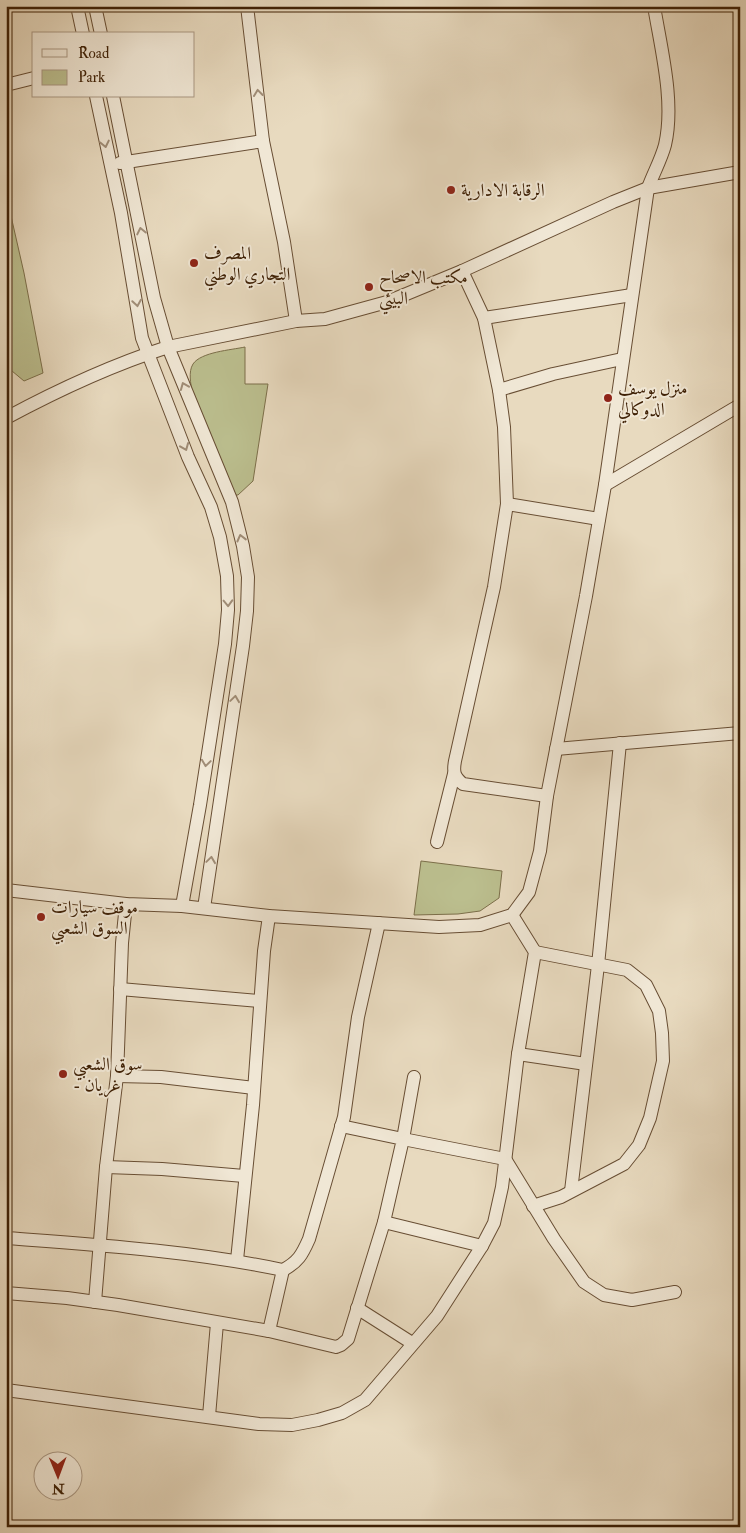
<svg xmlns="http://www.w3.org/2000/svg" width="746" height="1533" font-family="'IM FELL Double Pica',Amiri,serif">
  <rect width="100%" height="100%" fill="#e8dabf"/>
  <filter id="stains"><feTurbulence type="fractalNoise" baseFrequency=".004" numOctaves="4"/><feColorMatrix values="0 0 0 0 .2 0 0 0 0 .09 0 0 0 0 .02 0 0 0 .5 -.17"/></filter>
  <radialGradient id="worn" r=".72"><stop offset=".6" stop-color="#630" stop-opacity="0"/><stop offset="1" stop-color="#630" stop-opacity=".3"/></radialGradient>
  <!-- green -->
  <g fill="#bbbe8e" stroke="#7c6f4a">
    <path d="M6 194 24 273 43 373 24 381 6 366Z"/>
    <path d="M245 347V384H268L253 481 238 495H234L192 392C191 384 188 372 193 364 201 352 231 350 245 347Z"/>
    <path d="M421 861 502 871 499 898 480 911 458 914 414 915Z"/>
  </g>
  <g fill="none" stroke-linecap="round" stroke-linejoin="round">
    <!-- minor casing -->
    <g stroke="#684e34" stroke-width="14">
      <g id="minor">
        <path d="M77 6 83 34"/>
        <path d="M95 6 101 34"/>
        <path d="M247 6 263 141"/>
        <path d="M6 85 34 78"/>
        <path d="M96 96 121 213 142 338 188 457 211 507 220 537 227 576 228 610 225 644 200 805 182 906"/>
        <path d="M113 96 154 298 168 347 232 502 243 546 248 577 247 611 243 646 204 908"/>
        <path d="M120 163 263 141 284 242 296 321"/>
        <path d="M462 271 484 318 499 390 504 427 507 504 494 587 455 761C453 772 454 777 463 784L547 796"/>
        <path d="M484 318 632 295"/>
        <path d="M499 390 553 374 622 359"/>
        <path d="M6 418C58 390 112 365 168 347L296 321 325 319 387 302 462 271 613 202 648 188 740 172"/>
        <path d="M605 485 740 405"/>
        <path d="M507 504 599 519"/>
        <path d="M556 749 740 733"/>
        <path d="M437 842 454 774"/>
        <path d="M6 890 126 904 182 906 269 916 439 927 480 925 512 915 529 892 540 851 547 796 586 596 605 485 648 188C653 174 661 160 665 145 675 102 661 49 654 6"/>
        <path d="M120 989 260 1001"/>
        <path d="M518 1054 586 1064"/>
        <path d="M117 1076 161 1077 254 1088"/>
        <path d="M414 1077 403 1139 505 1159 554 1239 584 1282 604 1295 632 1300 675 1292"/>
        <path d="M341 1126 403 1139 384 1222 482 1246"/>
        <path d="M106 1167 162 1169 244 1176"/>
        <path d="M571 1191 598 965 620 743"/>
        <path d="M533 1206 561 1197 624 1164 639 1145 650 1118 663 1061 662 1033 659 1011 646 985 627 970 535 952"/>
        <path d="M6 1238C99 1245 192 1251 283 1270 298 1262 302 1255 309 1239L344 1117 358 1017 379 923"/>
        <path d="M237 1260 253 1105 264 951 269 916"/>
        <path d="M6 1293 67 1298 118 1305 269 1331 283 1270"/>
        <path d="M95 1302 106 1167 117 1076 122 943 126 904"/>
        <path d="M357 1308 412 1343"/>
        <path d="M269 1331 336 1347 341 1345 348 1339 384 1222"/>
        <path d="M6 1390 259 1424 292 1425 318 1420 342 1413 365 1400 437 1316 482 1246 494 1223 502 1187 518 1054 535 952 512 915"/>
        <path d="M209 1416 217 1323"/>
      </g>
    </g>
    <!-- minor -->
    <use href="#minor" stroke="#f0e7d5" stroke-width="12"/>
  </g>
  <!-- one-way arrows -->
  <defs><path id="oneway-chevron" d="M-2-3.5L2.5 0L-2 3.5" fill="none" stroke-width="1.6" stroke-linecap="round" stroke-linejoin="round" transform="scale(1.25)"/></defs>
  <g stroke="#a08d77">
    <use href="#oneway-chevron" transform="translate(258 93) rotate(-97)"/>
    <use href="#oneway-chevron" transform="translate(105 144) rotate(78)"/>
    <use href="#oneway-chevron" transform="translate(141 231) rotate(-102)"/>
    <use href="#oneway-chevron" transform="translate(137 303) rotate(81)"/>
    <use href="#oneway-chevron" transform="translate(184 386) rotate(-112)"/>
    <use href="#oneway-chevron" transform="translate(185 447) rotate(68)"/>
    <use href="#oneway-chevron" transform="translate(241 538) rotate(-104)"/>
    <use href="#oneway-chevron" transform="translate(228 603) rotate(88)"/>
    <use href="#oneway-chevron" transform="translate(235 699) rotate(-82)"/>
    <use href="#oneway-chevron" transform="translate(206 763) rotate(98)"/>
    <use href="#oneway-chevron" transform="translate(211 860) rotate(-82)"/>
  </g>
  <!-- markers -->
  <g fill="#8f2418" stroke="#f0e7d5" stroke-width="2">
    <circle cx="451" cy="190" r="5"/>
    <circle cx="194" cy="263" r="5"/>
    <circle cx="369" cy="287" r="5"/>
    <circle cx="608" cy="398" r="5"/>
    <circle cx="41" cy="917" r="5"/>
    <circle cx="63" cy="1074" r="5"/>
  </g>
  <g text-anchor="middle" stroke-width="4" stroke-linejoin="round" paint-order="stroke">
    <!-- poi labels -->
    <g font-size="18" fill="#3e2005" stroke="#f0e7d5" text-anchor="start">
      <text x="461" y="196">الرقابة الادارية</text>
      <text x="204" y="259">المصرف<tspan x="204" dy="21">التجاري الوطني</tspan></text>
      <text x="379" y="283">مكتب الاصحاح<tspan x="379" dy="21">البيئي</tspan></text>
      <text x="618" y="394">منزل يوسف<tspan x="618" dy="21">الدوكالي</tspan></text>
      <text x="51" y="913">موقف سيارات<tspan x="51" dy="21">السوق الشعبي</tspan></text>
      <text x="73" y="1070">سوق الشعبي<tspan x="73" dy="21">- غريان</tspan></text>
    </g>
  </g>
  <!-- margin -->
  <rect width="746" height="1533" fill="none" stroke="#e8dabf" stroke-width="25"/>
  <rect x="8" y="8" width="731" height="1518" fill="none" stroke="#3e2005" stroke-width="2.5"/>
  <rect x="12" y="12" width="721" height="1508" fill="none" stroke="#3e2005"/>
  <!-- legend -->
  <rect x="32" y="32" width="162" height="65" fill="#f0e7d5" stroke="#a99782"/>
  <rect x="42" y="49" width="25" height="8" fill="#f0e7d5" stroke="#a99782"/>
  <text x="78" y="58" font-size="15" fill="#3e2005">Road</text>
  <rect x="42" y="70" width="25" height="15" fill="#bbbe8e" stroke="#a99782"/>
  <text x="78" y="82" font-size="15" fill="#3e2005">Park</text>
  <!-- north arrow -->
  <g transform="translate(58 1476) rotate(179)"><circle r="24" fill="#f0e7d5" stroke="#a99782"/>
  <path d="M0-4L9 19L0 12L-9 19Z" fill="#8f2418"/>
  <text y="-8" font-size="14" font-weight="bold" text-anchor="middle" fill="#3e2005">N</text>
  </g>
  <rect width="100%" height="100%" filter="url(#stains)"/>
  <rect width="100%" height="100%" fill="url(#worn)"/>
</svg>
